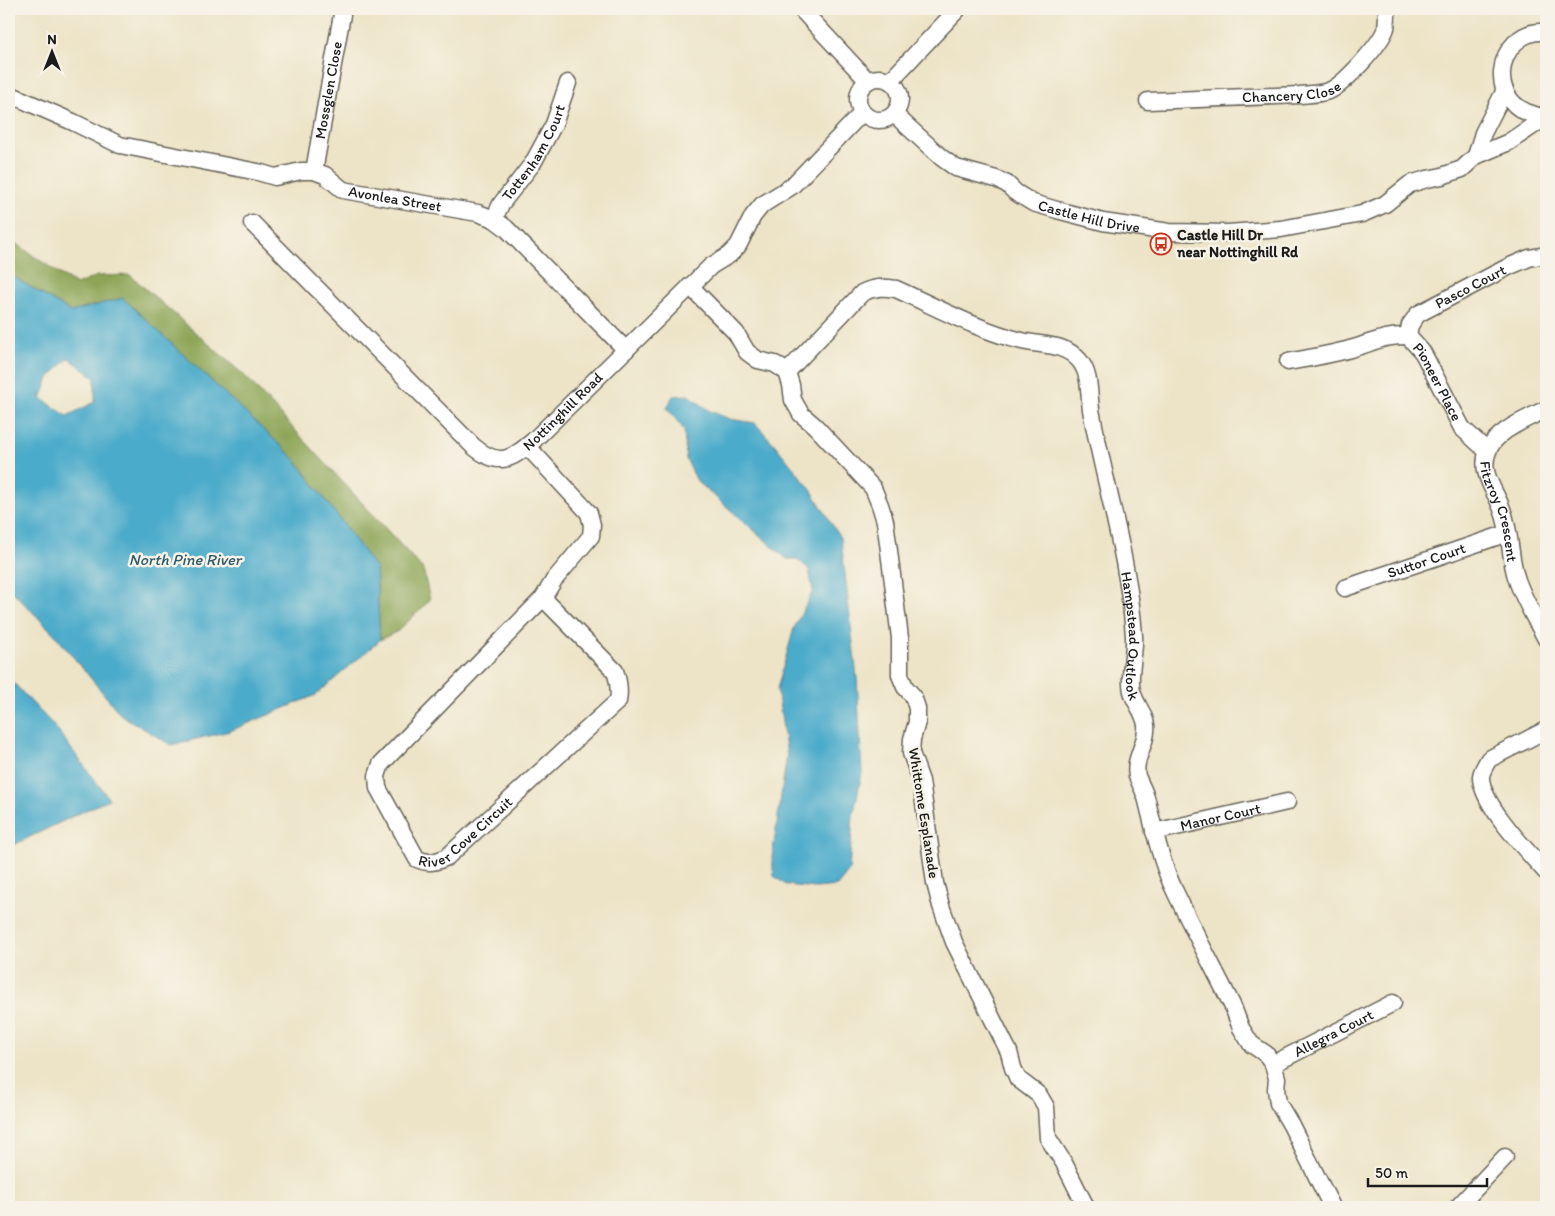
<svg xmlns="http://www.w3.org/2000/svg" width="1555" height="1216" font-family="Itim,sans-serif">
  <rect width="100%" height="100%" fill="#f7f3e8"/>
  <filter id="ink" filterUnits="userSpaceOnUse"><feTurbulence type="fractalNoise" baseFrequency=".02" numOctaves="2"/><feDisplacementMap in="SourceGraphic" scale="10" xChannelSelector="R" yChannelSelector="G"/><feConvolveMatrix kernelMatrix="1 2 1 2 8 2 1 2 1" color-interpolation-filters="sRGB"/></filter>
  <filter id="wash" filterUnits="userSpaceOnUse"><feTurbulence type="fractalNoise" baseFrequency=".0096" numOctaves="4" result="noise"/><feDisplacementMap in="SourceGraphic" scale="20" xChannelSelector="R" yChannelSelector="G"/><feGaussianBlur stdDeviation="1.12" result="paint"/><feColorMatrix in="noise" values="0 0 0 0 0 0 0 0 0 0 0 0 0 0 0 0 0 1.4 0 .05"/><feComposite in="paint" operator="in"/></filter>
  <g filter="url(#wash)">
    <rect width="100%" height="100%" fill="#ede4c7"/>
    <!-- forest -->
    <path fill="#8da556" stroke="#546039" d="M9 239 76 285 97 276 130 275 245 376 423 569 430 600 398 631 380 640 376 568 123 298 71 312 9 274Z"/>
    <!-- water -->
    <g fill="#4babca" stroke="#346473" fill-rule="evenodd">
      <path d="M9 274 71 312 123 298 296 460 376 568 380 640 316 695 230 731 171 745 121 715 55 635 9 588ZM69 358 95 378V402L67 416 41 398 49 378Z"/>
      <path d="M688 395 710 411 730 419 755 423 775 445 812 491 841 539 857 678 862 773 853 816 849 871 837 886 816 888 786 885 774 876 772 857 787 755 777 689 794 628 813 591 809 569 797 559H787L697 481 686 459 684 430 667 408 673 396Z"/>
      <path d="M9 678 55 727 109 799 9 847Z"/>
    </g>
  </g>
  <g filter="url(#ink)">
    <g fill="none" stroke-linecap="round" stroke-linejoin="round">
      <!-- minor casing -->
      <g stroke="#656258" stroke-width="19">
        <g id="minor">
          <path d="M801 9 868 81"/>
          <path d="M1546 32C1495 28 1480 111 1546 117"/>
          <circle cx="879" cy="99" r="21"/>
          <path d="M890 81 958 9"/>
          <path id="s1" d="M9 94 73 122 120 145 258 172 275 177 301 171H314L325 175 343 190 478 213 494 219 506 228 626 350"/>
          <path id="s2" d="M1148 101 1300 95C1310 94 1322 94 1331 90 1346 82 1381 44 1386 28 1387 22 1387 15 1387 9"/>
          <path id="s3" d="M894 114 942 158 956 168 996 179 1007 184 1015 192 1033 203 1057 210 1103 222 1169 232 1228 233 1281 229 1362 214 1385 204 1410 184 1427 179 1442 176 1462 169 1476 156 1509 142 1546 117"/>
          <path d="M1476 156 1483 133 1505 90"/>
          <path id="s4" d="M314 171 343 9"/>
          <path id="s5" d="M494 219 501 204 533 163 554 124 568 83"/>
          <path id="s6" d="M252 223 473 446C498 467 510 461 533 441L711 266 729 255 738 246 753 216 762 205 792 186 862 113"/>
          <path d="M690 286 736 333 747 352 758 360 775 364 787 372 791 385 793 400 801 414 815 426 873 488 880 505 885 521 888 543 900 638V675L905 687 913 696 917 708V722L912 739 911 753 921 781 935 883 941 906 954 942 1009 1052 1013 1068 1018 1079 1039 1095 1046 1107 1048 1138 1064 1163 1086 1207"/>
          <path id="s7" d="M1408 336 1410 325 1418 314 1508 267 1529 258 1540 256 1546 258"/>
          <path id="s8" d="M1288 362C1309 358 1329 355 1350 349 1373 343 1383 335 1408 336L1423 353 1462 428 1487 451"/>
          <path id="s9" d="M787 372 862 293C874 287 883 287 896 289 936 307 980 331 1022 341 1043 346 1064 343 1079 360 1092 375 1088 398 1092 415 1106 489 1129 561 1134 636 1135 652 1130 668 1131 684 1131 700 1144 710 1146 725 1148 743 1133 758 1137 776 1140 784 1145 792 1147 801 1154 829 1160 858 1172 885 1191 926 1213 967 1233 1007L1241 1028 1251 1044 1266 1054 1273 1064 1277 1078 1276 1089 1278 1103 1291 1125 1332 1207"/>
          <path id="s10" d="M1546 409C1528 419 1496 430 1488 451 1479 472 1495 490 1502 509 1511 531 1509 557 1517 580 1524 600 1536 620 1546 639"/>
          <path id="s11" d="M527 446 589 513 592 525 591 536 554 580 543 598 381 764 377 776 378 788 417 859C429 864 436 862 447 857L618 701C620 690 619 682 615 671L543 598"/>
          <path id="s12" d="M1345 588 1508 533"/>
          <path d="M1546 730 1489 759C1486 764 1482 770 1481 776 1480 803 1528 852 1546 872"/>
          <path id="s13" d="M1154 832 1287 802"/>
          <path id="s14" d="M1273 1064 1393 1003"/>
          <path d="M1458 1207 1505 1157"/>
        </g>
      </g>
      <!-- minor -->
      <use href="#minor" stroke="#fff" stroke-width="16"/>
    </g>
  </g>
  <!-- icons -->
  <defs>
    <g id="bus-ring" transform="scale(1.125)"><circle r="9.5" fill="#f7f3e8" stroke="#c8321e" stroke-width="1.5"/><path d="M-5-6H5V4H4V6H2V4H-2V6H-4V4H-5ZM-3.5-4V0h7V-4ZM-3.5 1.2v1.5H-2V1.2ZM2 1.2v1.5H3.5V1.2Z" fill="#c8321e"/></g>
  </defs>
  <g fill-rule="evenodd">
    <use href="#bus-ring" x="1161" y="244"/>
  </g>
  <g text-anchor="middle" stroke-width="5" stroke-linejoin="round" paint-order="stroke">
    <!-- street labels -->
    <g font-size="15" fill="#1c1c1c" stroke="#f7f3e8">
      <text dy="5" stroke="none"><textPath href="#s2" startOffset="144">Chancery Close</textPath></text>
      <text dy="5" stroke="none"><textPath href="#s4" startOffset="82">Mossglen Close</textPath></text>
      <text dy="5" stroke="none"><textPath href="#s5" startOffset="78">Tottenham Court</textPath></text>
      <text dy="5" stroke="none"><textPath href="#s1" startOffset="408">Avonlea Street</textPath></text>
      <text dy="5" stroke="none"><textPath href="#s3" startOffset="226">Castle Hill Drive</textPath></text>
      <text dy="5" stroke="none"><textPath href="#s7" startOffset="84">Pasco Court</textPath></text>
      <text dy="5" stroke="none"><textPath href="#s8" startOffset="178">Pioneer Place</textPath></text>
      <text dy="5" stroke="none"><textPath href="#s6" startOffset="425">Nottinghill Road</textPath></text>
      <text dy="5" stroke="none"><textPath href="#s10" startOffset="136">Fitzroy Crescent</textPath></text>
      <text dy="5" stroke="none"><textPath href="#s12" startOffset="86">Suttor Court</textPath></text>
      <text dy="5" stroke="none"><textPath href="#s9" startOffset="624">Hampstead Outlook</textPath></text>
      <text transform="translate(924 813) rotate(81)" y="5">Whittome Esplanade</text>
      <text dy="5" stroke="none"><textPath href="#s13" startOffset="68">Manor Court</textPath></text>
      <text dy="5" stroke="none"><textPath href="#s11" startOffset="590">River Cove Circuit</textPath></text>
      <text dy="5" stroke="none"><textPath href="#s14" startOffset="68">Allegra Court</textPath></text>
    </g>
    <!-- poi labels -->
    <g font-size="15" font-weight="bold" fill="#1c1c1c" stroke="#f7f3e8" text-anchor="start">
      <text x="1177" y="240">Castle Hill Dr<tspan x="1177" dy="17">near Nottinghill Rd</tspan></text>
    </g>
    <!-- water labels -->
    <g font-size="16" font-style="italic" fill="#315c6a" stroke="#f7f3e8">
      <text x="185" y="565">North Pine River</text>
    </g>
  </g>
  <!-- margin -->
  <rect width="1555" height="1216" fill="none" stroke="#f7f3e8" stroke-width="30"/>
  <!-- north arrow -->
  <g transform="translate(52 52)" stroke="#f7f3e8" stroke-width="4" paint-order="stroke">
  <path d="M0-4L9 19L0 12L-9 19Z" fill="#1c1c1c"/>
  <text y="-8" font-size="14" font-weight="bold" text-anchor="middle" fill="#1c1c1c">N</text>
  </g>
  <!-- scale -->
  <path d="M1368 1178v8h119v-8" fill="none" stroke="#1c1c1c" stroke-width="2.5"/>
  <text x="1375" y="1178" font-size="15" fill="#1c1c1c" stroke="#f7f3e8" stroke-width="4" paint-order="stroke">50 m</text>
</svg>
